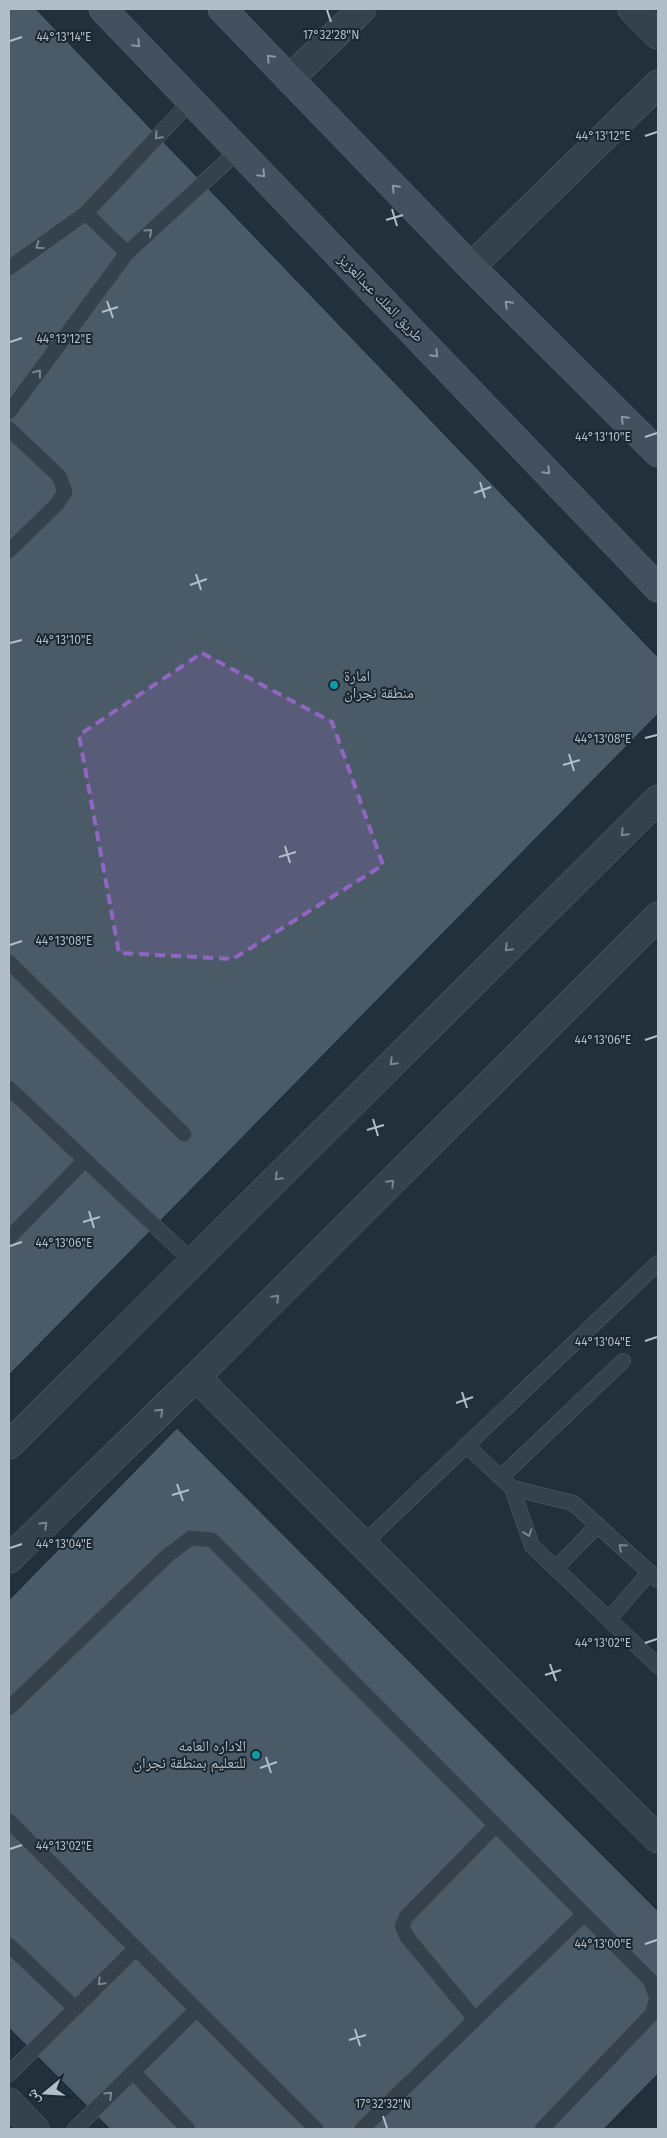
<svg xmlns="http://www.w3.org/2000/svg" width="667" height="2138" font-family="'Fira Sans','Noto Naskh Arabic',sans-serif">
  <rect width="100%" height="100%" fill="#22303c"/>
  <!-- building -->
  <g fill="#4a5b67" stroke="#1d2932">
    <path d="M9 9H36L658 657V714L9 1375Z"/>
    <path d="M177 1428 658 1911V2074L604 2129H110L9 2028V1600Z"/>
  </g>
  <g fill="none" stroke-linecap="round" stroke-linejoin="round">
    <!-- lane casing -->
    <g stroke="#546069" stroke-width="16">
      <g id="lane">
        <path d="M86 213 127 253"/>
        <path d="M9 268 86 213 191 101"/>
        <path d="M9 412 127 253 239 150"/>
        <path d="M9 429 59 476 65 492 57 504 9 551"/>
        <path d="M9 962 184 1134"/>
        <path d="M9 1088 193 1262"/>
        <path d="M9 1238 85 1160"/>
        <path d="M466 1445 512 1488 532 1546 658 1666"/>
        <path d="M501 1477 623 1361"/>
        <path d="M512 1488 573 1503 658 1580"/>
        <path d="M363 1544 658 1263"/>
        <path d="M556 1568 598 1525"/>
        <path d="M609 1619 650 1572"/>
        <path d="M9 1708 168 1555 191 1538 212 1540 650 1980 657 1999 652 2014 542 2129"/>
        <path d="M9 1821 316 2129"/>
        <path d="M9 1945 75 2008"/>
        <path d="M475 2019 407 1937 402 1926 406 1917 496 1825"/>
        <path d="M133 2072 188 2129"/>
        <path d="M9 2074 136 1948"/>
        <path d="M75 2129 196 2010"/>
        <path d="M362 2129 584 1914"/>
      </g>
    </g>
    <!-- street casing -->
    <g stroke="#546069" stroke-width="29">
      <g id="street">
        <path d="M632 9 658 35"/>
        <path d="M289 79 362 9"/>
        <path d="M471 267 658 84"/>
        <path d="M196 1377 658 1839"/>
        <path d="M9 1445 658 799"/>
        <path d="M9 1559 196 1377 658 916"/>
        <path d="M9 2102 35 2129"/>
      </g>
    </g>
    <!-- secondary casing -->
    <g stroke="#546069" stroke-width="29">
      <g id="secondary">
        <path d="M103 9 658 588"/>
        <path d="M222 9 471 267 658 453"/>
      </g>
    </g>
    <!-- lane -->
    <use href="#lane" stroke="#35424c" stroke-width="15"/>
    <!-- street -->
    <use href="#street" stroke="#35424c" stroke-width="28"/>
    <!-- secondary -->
    <use href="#secondary" stroke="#43515f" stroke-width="28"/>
  </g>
  <!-- one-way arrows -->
  <defs><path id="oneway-chevron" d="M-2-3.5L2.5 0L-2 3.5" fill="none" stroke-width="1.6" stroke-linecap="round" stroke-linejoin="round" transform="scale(1.25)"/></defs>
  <g stroke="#8a97a3">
    <use href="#oneway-chevron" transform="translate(137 44) rotate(46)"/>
    <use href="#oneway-chevron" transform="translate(270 58) rotate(-134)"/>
    <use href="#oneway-chevron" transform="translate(262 174) rotate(46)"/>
    <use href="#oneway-chevron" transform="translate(395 188) rotate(-134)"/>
    <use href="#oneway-chevron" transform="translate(508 304) rotate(-135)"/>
    <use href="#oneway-chevron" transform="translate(435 354) rotate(46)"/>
    <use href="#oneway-chevron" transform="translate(624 419) rotate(-135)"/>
    <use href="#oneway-chevron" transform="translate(547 471) rotate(46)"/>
  </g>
  <g stroke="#798690">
    <use href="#oneway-chevron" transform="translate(158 136) rotate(133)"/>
    <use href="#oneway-chevron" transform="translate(149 232) rotate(-42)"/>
    <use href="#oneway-chevron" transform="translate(39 246) rotate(144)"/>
    <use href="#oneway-chevron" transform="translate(38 373) rotate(-53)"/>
    <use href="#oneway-chevron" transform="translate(624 833) rotate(135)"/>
    <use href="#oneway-chevron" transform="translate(508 948) rotate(135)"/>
    <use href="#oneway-chevron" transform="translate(393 1062) rotate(135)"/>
    <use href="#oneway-chevron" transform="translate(278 1177) rotate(135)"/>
    <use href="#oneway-chevron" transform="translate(391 1183) rotate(-45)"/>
    <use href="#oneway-chevron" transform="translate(276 1298) rotate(-45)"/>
    <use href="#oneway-chevron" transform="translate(160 1412) rotate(-44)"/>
    <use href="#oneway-chevron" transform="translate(44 1525) rotate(-44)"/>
    <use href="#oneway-chevron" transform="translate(528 1533) rotate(71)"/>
    <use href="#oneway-chevron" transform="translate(622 1547) rotate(-138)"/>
    <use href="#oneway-chevron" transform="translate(101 1982) rotate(135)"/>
    <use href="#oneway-chevron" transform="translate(109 2095) rotate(-44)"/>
  </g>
  <!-- marked area -->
  <path fill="#9166c2" fill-opacity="0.2" stroke="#9166c2" stroke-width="4" stroke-dasharray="10 6" stroke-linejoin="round" d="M202 653 332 722 383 865 233 959 119 953 79 735Z"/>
  <!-- ticks -->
  <path fill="none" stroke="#b1bdc7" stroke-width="2" d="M327 10 331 22M10 41 22 37M645 136 657 132M392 209 397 226M386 220 403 215M107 301 113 318M102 312 118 307M10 342 22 338M645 437 657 433M480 482 485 498M474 493 491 487M196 574 201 590M190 585 207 579M10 643 22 640M645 738 657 735M569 754 574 771M563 765 580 760M285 846 290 863M279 857 296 852M10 945 22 941M645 1040 657 1036M373 1119 378 1136M367 1130 384 1125M89 1211 94 1228M83 1222 100 1217M10 1246 22 1242M645 1341 657 1337M462 1392 467 1408M456 1403 473 1397M177 1484 183 1501M172 1495 189 1490M10 1548 22 1544M645 1643 657 1639M550 1664 556 1681M545 1675 561 1670M266 1757 271 1773M260 1768 277 1762M10 1849 22 1845M645 1944 657 1940M355 2029 360 2046M349 2040 366 2035M383 2116 387 2128"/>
  <!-- markers -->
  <g fill="#0f9aa8" stroke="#1b2730" stroke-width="2">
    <circle cx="334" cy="685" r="5"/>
    <circle cx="256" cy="1755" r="5"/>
  </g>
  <g text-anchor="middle" stroke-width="4" stroke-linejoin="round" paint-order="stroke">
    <!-- street labels -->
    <g font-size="15" fill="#b1bdc7" stroke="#1b2730">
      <text transform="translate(381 298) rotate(46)" y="5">طريق الملك عبدالعزيز</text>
    </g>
    <!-- poi labels -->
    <g font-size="15" fill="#b1bdc7" stroke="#1b2730" text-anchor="start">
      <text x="344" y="681">امارة<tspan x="344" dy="17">منطقة نجران</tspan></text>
      <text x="246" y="1751" text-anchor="end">الاداره العامه<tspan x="246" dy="17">للتعليم بمنطقة نجران</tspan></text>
    </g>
  </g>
  <g font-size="12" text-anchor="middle" fill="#b1bdc7" stroke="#1b2730" stroke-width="4" stroke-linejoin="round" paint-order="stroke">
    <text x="331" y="39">17°32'28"N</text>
    <text x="64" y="41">44°13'14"E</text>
    <text x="603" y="140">44°13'12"E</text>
    <text x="64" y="343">44°13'12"E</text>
    <text x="603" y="441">44°13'10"E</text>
    <text x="64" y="644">44°13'10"E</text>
    <text x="603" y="743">44°13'08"E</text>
    <text x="64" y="945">44°13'08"E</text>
    <text x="603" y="1044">44°13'06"E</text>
    <text x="64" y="1247">44°13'06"E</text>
    <text x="603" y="1346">44°13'04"E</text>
    <text x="64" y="1548">44°13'04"E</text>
    <text x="603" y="1647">44°13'02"E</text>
    <text x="64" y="1850">44°13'02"E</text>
    <text x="603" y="1948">44°13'00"E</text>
    <text x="383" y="2108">17°32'32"N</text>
  </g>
  <!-- border -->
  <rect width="667" height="2138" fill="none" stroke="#b1bdc7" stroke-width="20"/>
  <!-- north arrow -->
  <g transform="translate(45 2093) rotate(252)" stroke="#1b2730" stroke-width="4" paint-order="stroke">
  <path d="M0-4L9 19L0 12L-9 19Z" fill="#b1bdc7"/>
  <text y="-8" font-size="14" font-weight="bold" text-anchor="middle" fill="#b1bdc7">ش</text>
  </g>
</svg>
